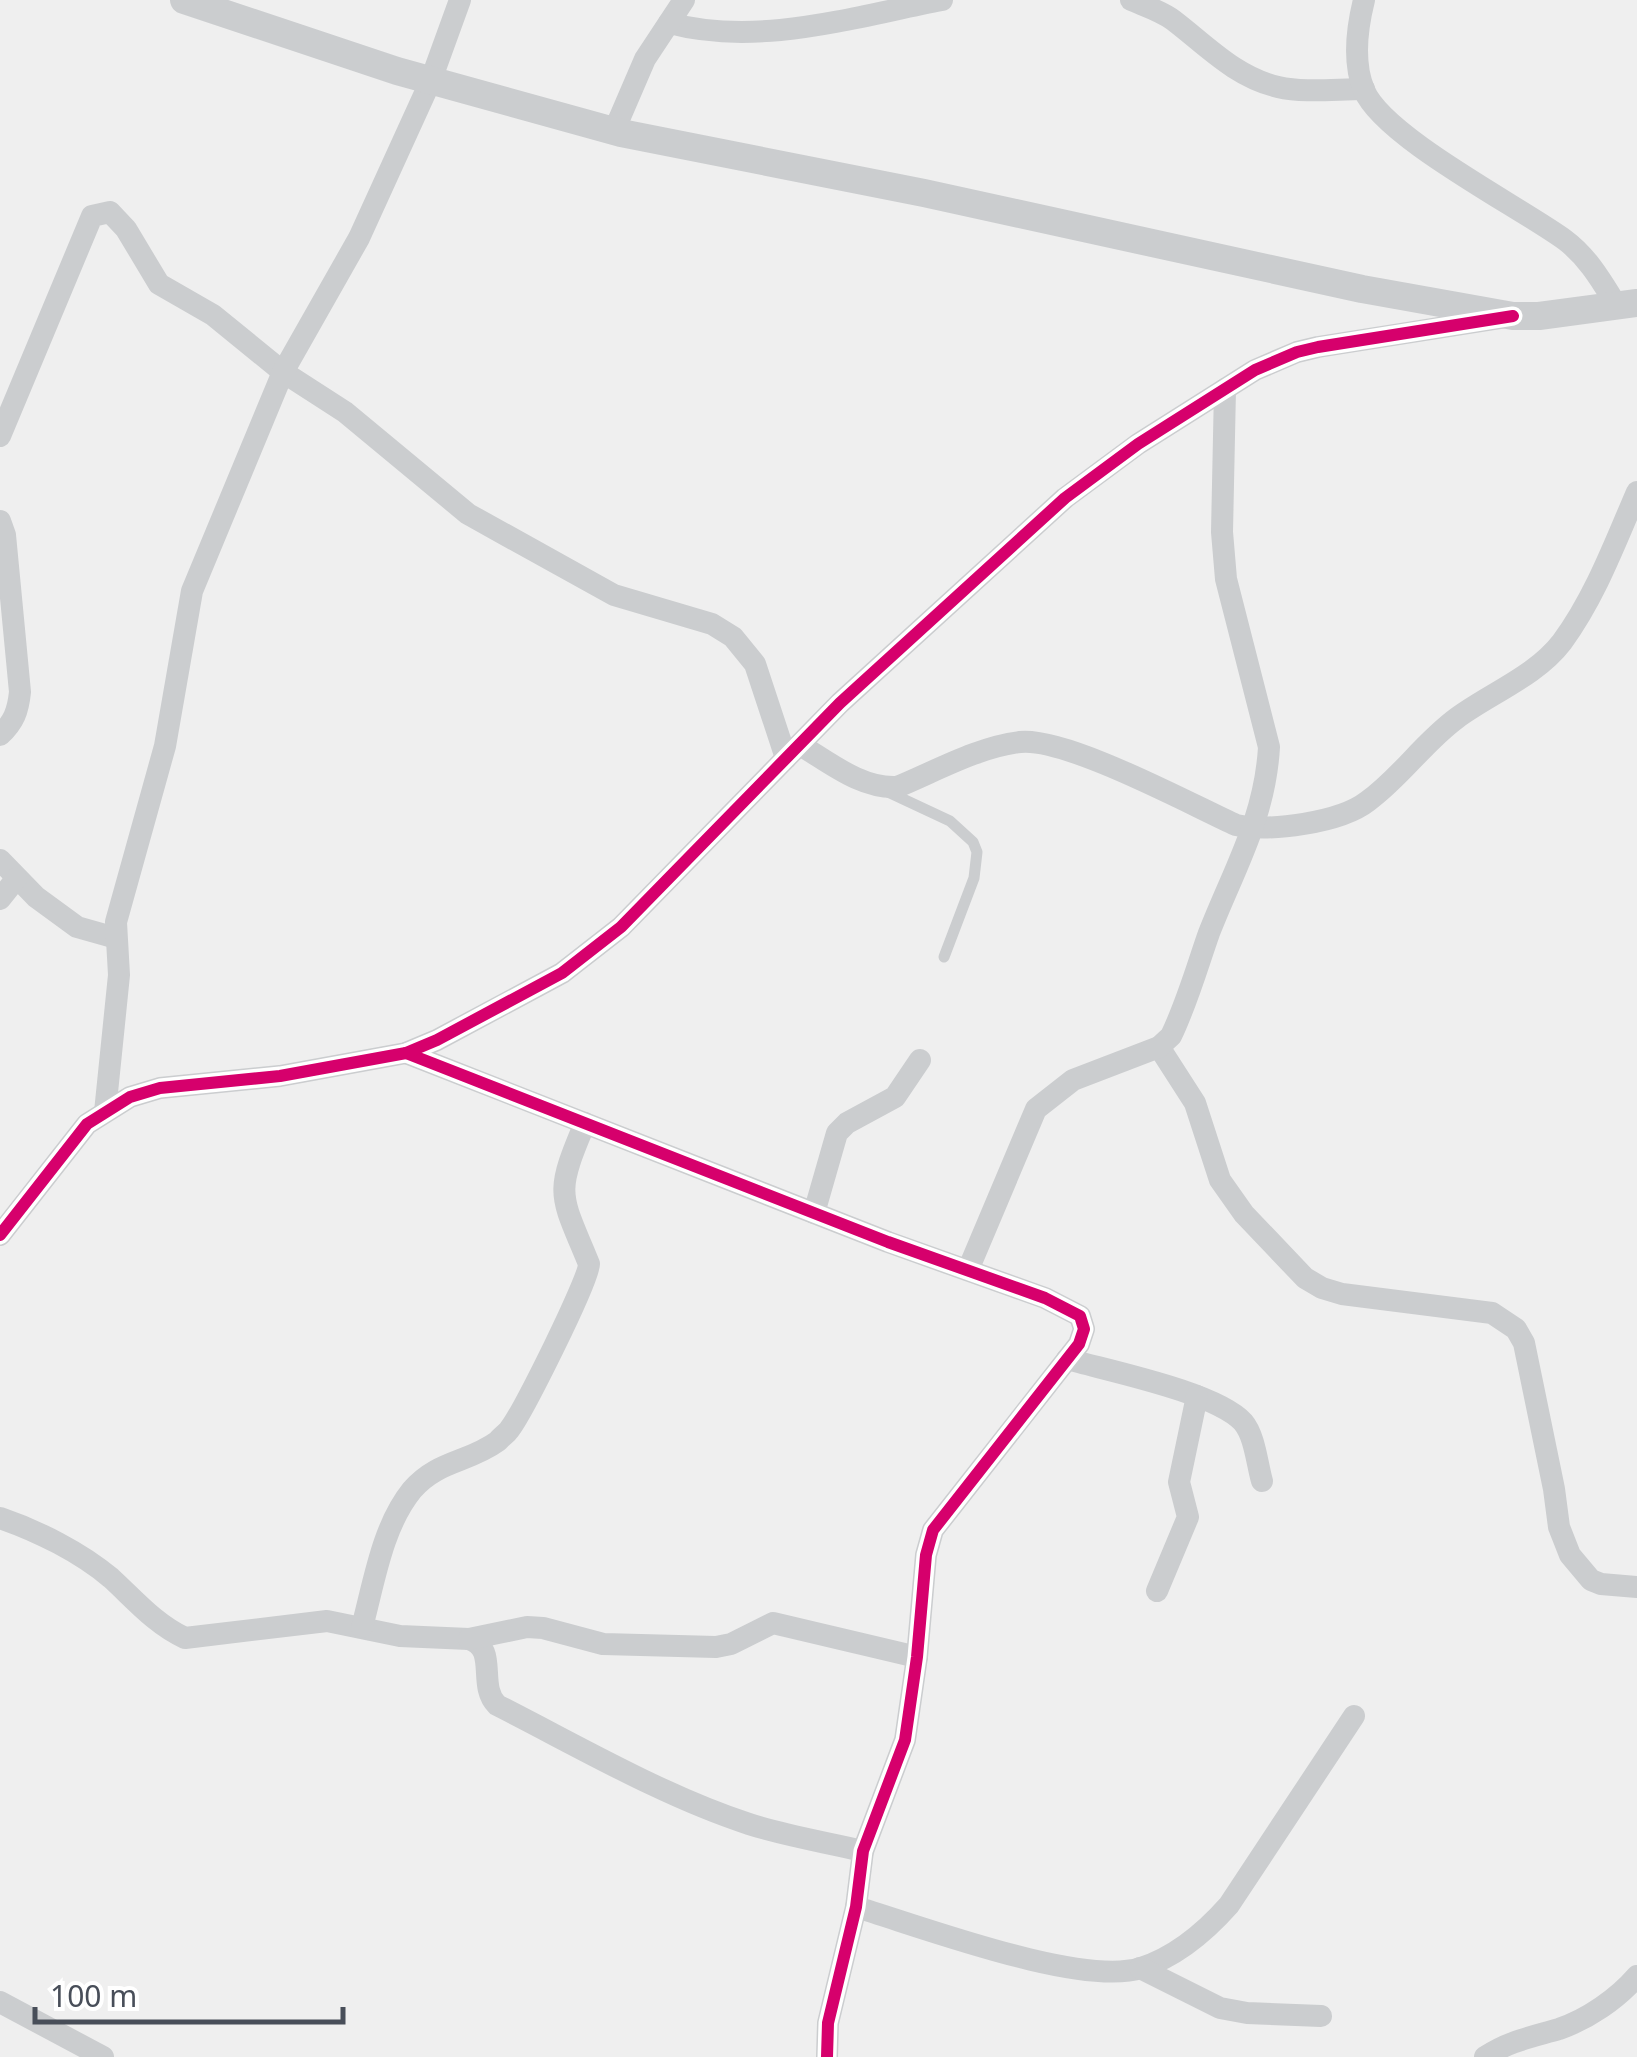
<svg xmlns="http://www.w3.org/2000/svg" width="1637" height="2057" font-family="'Noto Sans',sans-serif">
  <rect width="100%" height="100%" fill="#efefef"/>
  <g fill="none" stroke-linecap="round" stroke-linejoin="round">
    <!-- service -->
    <path stroke="#cbcdcf" stroke-width="11" d="M888 792 950 821 973 842 977 852 974 878 944 957"/>
    <!-- minor -->
    <g stroke="#cbcdcf" stroke-width="22">
      <path d="M1131 0C1145 6 1161 11 1173 20 1206 45 1235 77 1278 87 1304 93 1336 89 1364 89"/>
      <path d="M1364 0C1357 28 1353 63 1364 90 1383 137 1520 207 1565 240 1588 257 1602 282 1617 306"/>
      <path d="M669 23C758 47 853 17 942 0"/>
      <path d="M614 131 645 59 684 0"/>
      <path d="M0 436 92 216 110 212 126 229 159 284 213 315 283 372 345 412 468 514 614 595 712 624 733 637 755 664 786 758"/>
      <path d="M0 521 5 535 20 692C18 711 14 722 0 735"/>
      <path d="M800 745C829 762 861 789 897 787 936 771 978 747 1020 742 1066 737 1190 804 1236 825 1269 832 1340 823 1368 801 1401 777 1424 742 1457 718 1491 693 1536 676 1562 642 1595 597 1615 543 1637 492"/>
      <path d="M0 860 36 897 77 927 116 938"/>
      <path d="M0 899 16 879"/>
      <path d="M1159 1047 1195 1103 1220 1180 1244 1214 1305 1278 1322 1288 1342 1294 1492 1313 1516 1329 1524 1343 1554 1489 1559 1527 1570 1555 1591 1580 1601 1584 1637 1587"/>
      <path d="M406 1053 888 1242 1045 1298 1080 1316 1084 1329 1079 1344 933 1530 926 1555 917 1657 905 1740 863 1851 856 1907 828 2023 827 2057"/>
      <path d="M105 1112 119 975 116 922 165 746 192 591 283 372 359 238 431 80 460 0"/>
      <path d="M814 1213 837 1133 847 1123 895 1097 920 1060"/>
      <path d="M0 1235 87 1124 130 1097 160 1088 280 1076 406 1053 437 1040 562 973 621 927 840 703 1065 498 1138 444 1255 370 1297 352 1318 347 1501 318"/>
      <path d="M968 1270 1036 1109 1073 1080 1159 1047 1171 1036C1187 1003 1197 967 1209 933 1234 869 1265 818 1269 747L1226 579 1222 532 1225 389"/>
      <path d="M1067 1359C1109 1371 1215 1392 1243 1422 1255 1436 1257 1464 1262 1481"/>
      <path d="M0 1518C38 1531 80 1552 111 1578 135 1600 155 1624 185 1638L327 1621 400 1636 469 1639C499 1649 477 1685 497 1705 578 1746 663 1796 749 1824 786 1836 825 1842 863 1851"/>
      <path d="M1157 1591 1188 1517 1179 1482 1197 1396"/>
      <path d="M362 1627C374 1583 382 1527 412 1490 438 1460 468 1463 498 1441 498 1440 509 1431 509 1430 522 1414 589 1280 589 1264 560 1193 554 1196 585 1123"/>
      <path d="M469 1639 527 1627 543 1628 603 1644 716 1647 731 1644 773 1623 917 1657"/>
      <path d="M856 1907C920 1926 1081 1987 1141 1968 1175 1957 1206 1931 1229 1905L1354 1716"/>
      <path d="M1140 1968 1220 2008 1247 2013 1321 2016"/>
      <path d="M0 2002 103 2057"/>
      <path d="M1485 2057C1509 2041 1532 2037 1559 2029 1588 2019 1617 1999 1637 1976"/>
    </g>
    <!-- tertiary -->
    <path stroke="#cbcdcf" stroke-width="28" d="M184 0 397 71 621 133 924 193 1362 289 1513 316H1539L1637 303"/>
    <!-- cycleway casing -->
    <g stroke="#fff" stroke-width="19">
      <g id="cycleway">
        <path d="M406 1053 888 1242 1045 1298 1080 1316 1084 1329 1079 1344 933 1530 926 1555 917 1657 905 1740 863 1851 856 1907 828 2023 827 2057"/>
        <path d="M0 1235 87 1124 130 1097 160 1088 280 1076 406 1053 437 1040 562 973 621 927 840 703 1065 498 1138 444 1255 370 1297 352 1318 347 1513 316"/>
      </g>
    </g>
    <!-- cycleway -->
    <use href="#cycleway" stroke="#d6006c" stroke-width="12"/>
  </g>
  <!-- scale -->
  <path d="M35 2007v15h308v-15" fill="none" stroke="#484e59" stroke-width="5"/>
  <text x="50" y="2007" font-size="30" fill="#484e59" stroke="#ffffff" stroke-width="8" paint-order="stroke">100 m</text>
</svg>
